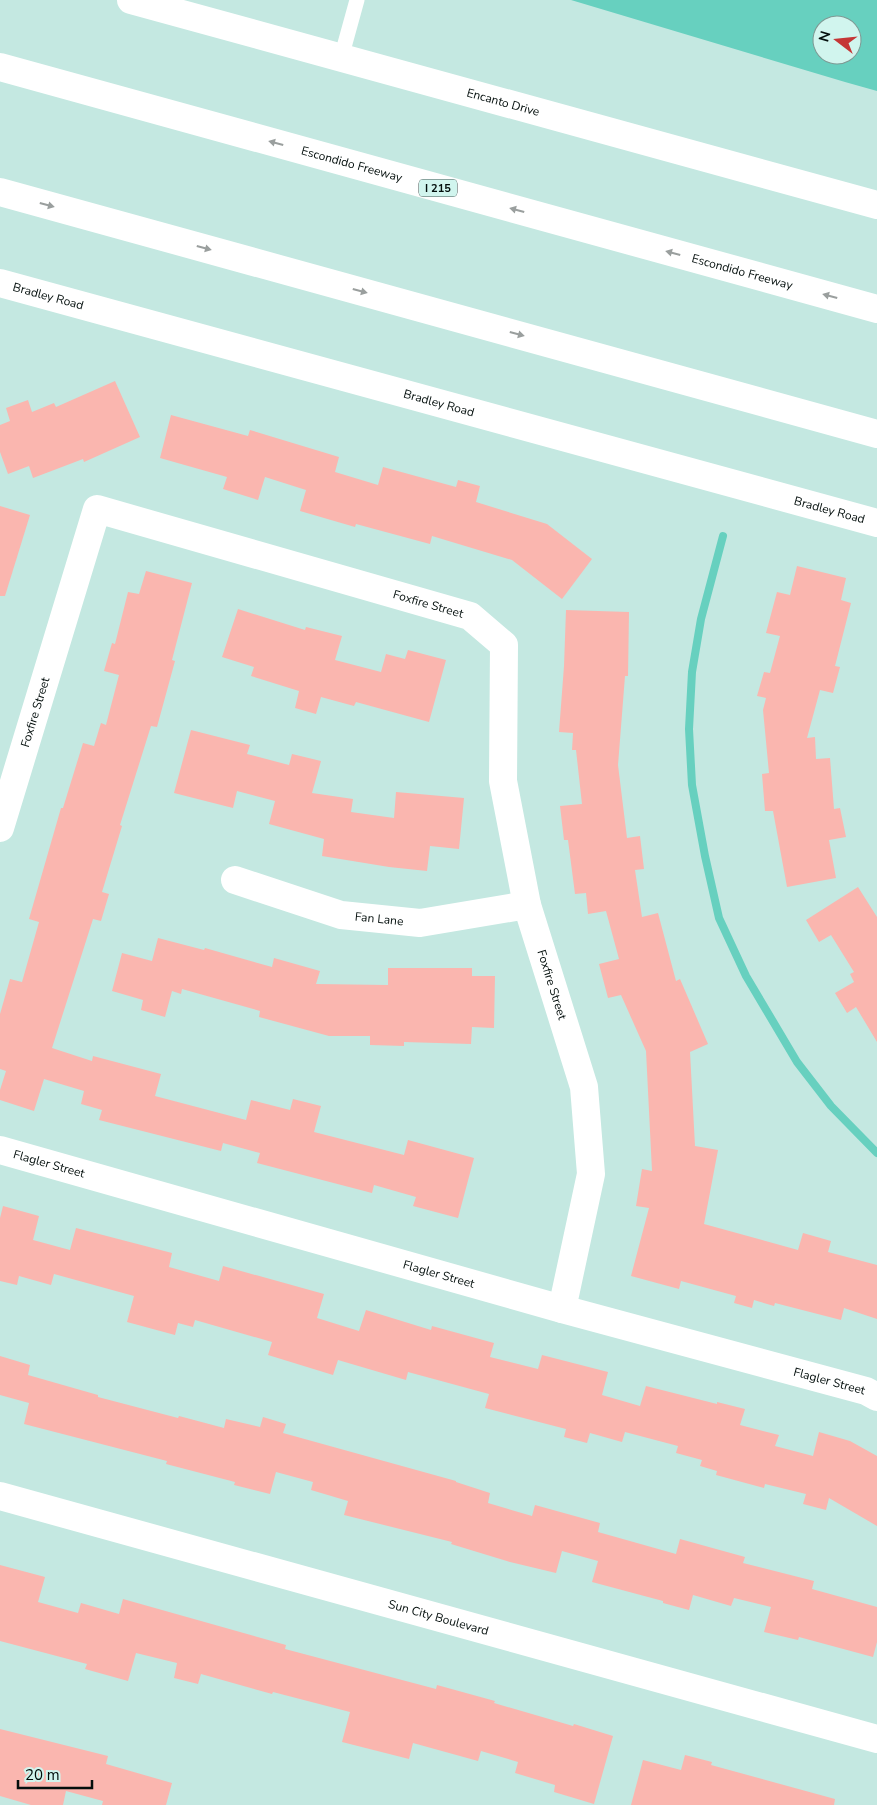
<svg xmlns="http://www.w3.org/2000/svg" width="877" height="1805" font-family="'Nunito Sans',sans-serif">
  <rect width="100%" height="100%" fill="#c4e8e1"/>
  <!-- water -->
  <path fill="#67d0bf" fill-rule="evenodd" d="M571 0H877V91L845 82ZM822 25H852V55H822Z"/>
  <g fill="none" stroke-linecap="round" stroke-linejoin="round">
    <!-- stream -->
    <path stroke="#67d0bf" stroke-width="8" d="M723 536 701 619 692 672 689 729 692 785 705 856 719 918 746 976 797 1062 831 1106 877 1153"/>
  </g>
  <!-- building -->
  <g fill="#fab6af">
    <path d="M115 381 140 437 84 462 83 459 33 478 29 466 8 474 0 452V425L10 421 6 408 28 400 32 412 54 403 56 407Z"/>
    <path d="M171 415 248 436 250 430 339 457 335 472 378 485 383 467 456 487 458 480 480 486 476 502 547 524 592 559 562 599 512 560 432 536 430 544 356 524 355 527 300 511 306 490 265 477 258 500 223 489 227 477 160 458Z"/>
    <path d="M0 506 30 515 5 596H0Z"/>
    <path d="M797 566 846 578 841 600 851 603 835 666 840 667 833 693 820 690 807 738 815 737 816 759 830 758 834 809 840 808 846 837 829 840 836 878 787 887 773 811H765L762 774 769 773 763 710 766 698 757 696 764 672 770 673 780 636 766 633 777 592 790 595Z"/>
    <path d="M146 571 192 583 172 660 175 661 157 727 151 726 120 825 122 826 102 892 109 894 101 921 93 919 52 1048 92 1061 93 1056 161 1074 155 1096 246 1120 251 1100 290 1110 293 1099 321 1106 314 1132 404 1155 408 1140 474 1158 458 1218 413 1206 416 1197 374 1185 372 1193 257 1163 260 1153 223 1143 221 1151 99 1120 102 1110 81 1104 84 1091 44 1079 34 1111 0 1100V1090L6 1071 0 1069V1014L10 979 22 982 39 922 29 919 61 808H63L83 743 94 746 101 723 106 725 119 675 104 671 112 643 115 644 128 592 139 594Z"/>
    <path d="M238 609 305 630 306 627 342 636 335 660 381 672 386 654 405 659 408 650 446 660 429 722 356 702 354 706 321 697 316 714 295 708 299 691 251 676 254 667 222 657Z"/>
    <path d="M566 610 629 612 628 676H625L618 765 627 838 640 836 644 869 635 870 642 917 658 913 676 981 680 979 708 1044 690 1052 695 1146 718 1150 704 1224 798 1250 803 1233 831 1241 828 1252 877 1265V1319L844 1308 841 1320 775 1303 774 1306 754 1300 752 1308 734 1303 736 1296 681 1281 679 1289 631 1276 649 1208 636 1206 642 1169 652 1171 646 1051 621 995 608 998 599 964 619 959 606 911 588 914 586 893 575 894 568 840H564L560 806 582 804 576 750H572L573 733 559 732 564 666Z"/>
    <path d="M191 730 250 745 247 754 289 765 292 754 321 761 312 793 353 799 351 812 394 818 396 792 464 798 459 849 430 846 427 871 389 867 322 856 324 839 269 824 275 801 237 791 233 808 174 793Z"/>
    <path d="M858 887 877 917V1042L856 1007 847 1013 835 993 854 982 850 974 854 972 831 935 819 942 806 920Z"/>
    <path d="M158 938 204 950 205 948 272 967 274 958 320 971 316 984 388 985V968H472V976H495L494 1028 472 1027 471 1044 404 1042V1046L370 1045V1036H329L259 1017 260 1011 182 989 181 994 172 991 165 1017 141 1010 143 1000 112 991 122 953 152 961Z"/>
    <path d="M3 1206 39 1216 33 1240 70 1250 76 1228 172 1253 169 1267 219 1281 223 1266 324 1294 317 1318 359 1331 366 1310 431 1330 432 1326 494 1343 490 1357 538 1369 542 1355 608 1372 602 1395 640 1406 646 1386 717 1404V1402L745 1409 740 1425 779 1435 775 1446 813 1456 819 1432 850 1441 877 1456V1526L829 1498 826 1510 803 1504 806 1494 765 1484 764 1488 716 1475 717 1471 700 1466 702 1460 676 1453 678 1446 625 1432 622 1442 590 1433 587 1443 564 1437 566 1429 485 1408 489 1394 408 1372 406 1380 338 1360 333 1375 268 1355 272 1342 195 1320 193 1327 178 1323 175 1335 127 1322 134 1296 54 1274 51 1285 19 1276 17 1285 0 1281V1218Z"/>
    <path d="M0 1356 30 1365 28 1375 98 1395V1397L178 1418 179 1416 224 1428 226 1419 260 1427 263 1417 286 1424 283 1433 456 1481V1482L490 1493 488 1503 532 1516 535 1505 600 1523 598 1532 676 1554 680 1539 745 1557 743 1563 814 1581 812 1589 877 1607V1642L873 1657 799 1637 798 1640 764 1632 771 1607 734 1598 731 1606 693 1595 689 1610 663 1603V1601L592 1582 598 1561 562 1551 556 1573 510 1562 451 1544 452 1542 344 1515 348 1501 311 1490 313 1482 276 1472 270 1494 234 1485 235 1482 166 1464 167 1461 24 1424 29 1403 0 1395Z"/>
    <path d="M0 1565 45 1577 38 1602 78 1613 81 1603 119 1614 123 1599 286 1645 285 1649 436 1689 437 1685 495 1701 494 1703 573 1726 574 1724 613 1736 594 1804 554 1792 555 1785 515 1773 518 1762 481 1751 478 1761 413 1743 409 1759 342 1742 350 1712 273 1692 272 1694 201 1674 198 1684 174 1678 177 1663 136 1653 128 1681 85 1669 87 1664 0 1641Z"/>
    <path d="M0 1729 108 1756 106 1764 172 1783 166 1805H102L103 1801 66 1791 63 1805H31L0 1796Z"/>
    <path d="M685 1755 712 1762 711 1765 835 1799 834 1805H631L643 1760 681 1770Z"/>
  </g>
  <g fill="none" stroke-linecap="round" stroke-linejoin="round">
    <!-- lane -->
    <path stroke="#fff" stroke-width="15" d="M341 58 357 0"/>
    <!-- street -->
    <g stroke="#fff" stroke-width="28">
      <path id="s1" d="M0 828 97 509 470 616 504 645 503 781 527 905 584 1087 591 1174 562 1309"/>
      <path id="s2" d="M235 880 341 915 420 923 527 905"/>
      <path id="s3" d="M0 1150 562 1309 866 1391 877 1397"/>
    </g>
    <!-- secondary -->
    <g stroke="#fff" stroke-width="28">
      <path id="s4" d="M131 0 877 205"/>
      <path id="s5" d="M0 283 877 523"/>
      <path id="s6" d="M0 1496 877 1739"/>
    </g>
    <!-- highway -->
    <g stroke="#fff" stroke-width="28">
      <path id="s7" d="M0 67 877 309"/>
      <path d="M0 192 877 434"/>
    </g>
  </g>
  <!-- one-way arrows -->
  <defs><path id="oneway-solid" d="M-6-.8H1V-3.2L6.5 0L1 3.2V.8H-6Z" transform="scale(1.25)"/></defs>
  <g fill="#9a9f9e">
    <use href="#oneway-solid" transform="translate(276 143) rotate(-165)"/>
    <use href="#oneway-solid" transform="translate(47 205) rotate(15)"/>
    <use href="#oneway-solid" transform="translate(517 210) rotate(-165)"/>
    <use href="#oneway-solid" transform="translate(204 248) rotate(15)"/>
    <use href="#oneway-solid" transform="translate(673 253) rotate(-165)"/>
    <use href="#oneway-solid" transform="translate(360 291) rotate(15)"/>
    <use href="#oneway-solid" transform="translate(830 296) rotate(-165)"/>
    <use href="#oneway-solid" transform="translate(517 334) rotate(15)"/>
  </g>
  <g text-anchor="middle" stroke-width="4.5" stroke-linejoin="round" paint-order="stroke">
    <!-- shield labels -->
    <rect fill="#d1f5ee" stroke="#415350" stroke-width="1" x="419" y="179.5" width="38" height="17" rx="4"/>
    <g font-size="11" font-weight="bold" fill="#030e0c">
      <text x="438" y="192">I 215</text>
    </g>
    <!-- street labels -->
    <g font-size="12" fill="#030e0c" stroke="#d1f5ee">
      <text dy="4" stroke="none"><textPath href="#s4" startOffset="386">Encanto Drive</textPath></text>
      <text dy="4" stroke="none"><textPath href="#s7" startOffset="365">Escondido Freeway</textPath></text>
      <text dy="4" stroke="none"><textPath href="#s7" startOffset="770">Escondido Freeway</textPath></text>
      <text dy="4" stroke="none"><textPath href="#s5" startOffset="50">Bradley Road</textPath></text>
      <text dy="4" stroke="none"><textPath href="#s5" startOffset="455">Bradley Road</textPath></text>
      <text dy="4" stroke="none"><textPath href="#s5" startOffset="860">Bradley Road</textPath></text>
      <text dy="4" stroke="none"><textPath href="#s1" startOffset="678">Foxfire Street</textPath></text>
      <text dy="4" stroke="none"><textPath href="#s1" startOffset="121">Foxfire Street</textPath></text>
      <text dy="4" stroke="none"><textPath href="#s2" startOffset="150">Fan Lane</textPath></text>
      <text dy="4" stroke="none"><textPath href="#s1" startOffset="1112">Foxfire Street</textPath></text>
      <text dy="4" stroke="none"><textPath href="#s3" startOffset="51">Flagler Street</textPath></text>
      <text dy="4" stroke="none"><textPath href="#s3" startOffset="456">Flagler Street</textPath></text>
      <text dy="4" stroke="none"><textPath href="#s3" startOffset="861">Flagler Street</textPath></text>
      <text dy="4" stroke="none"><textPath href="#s6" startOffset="455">Sun City Boulevard</textPath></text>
    </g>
  </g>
  <!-- north arrow -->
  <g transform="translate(837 40) rotate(286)"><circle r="24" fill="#d1f5ee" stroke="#7f9994"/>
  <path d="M0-4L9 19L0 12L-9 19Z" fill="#c53636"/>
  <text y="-8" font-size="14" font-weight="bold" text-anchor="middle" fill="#030e0c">N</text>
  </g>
  <!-- scale -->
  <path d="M18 1780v8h74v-8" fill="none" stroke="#030e0c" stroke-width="2.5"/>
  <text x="25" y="1780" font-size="15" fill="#030e0c" stroke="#d1f5ee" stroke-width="4" paint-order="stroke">20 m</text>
</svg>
